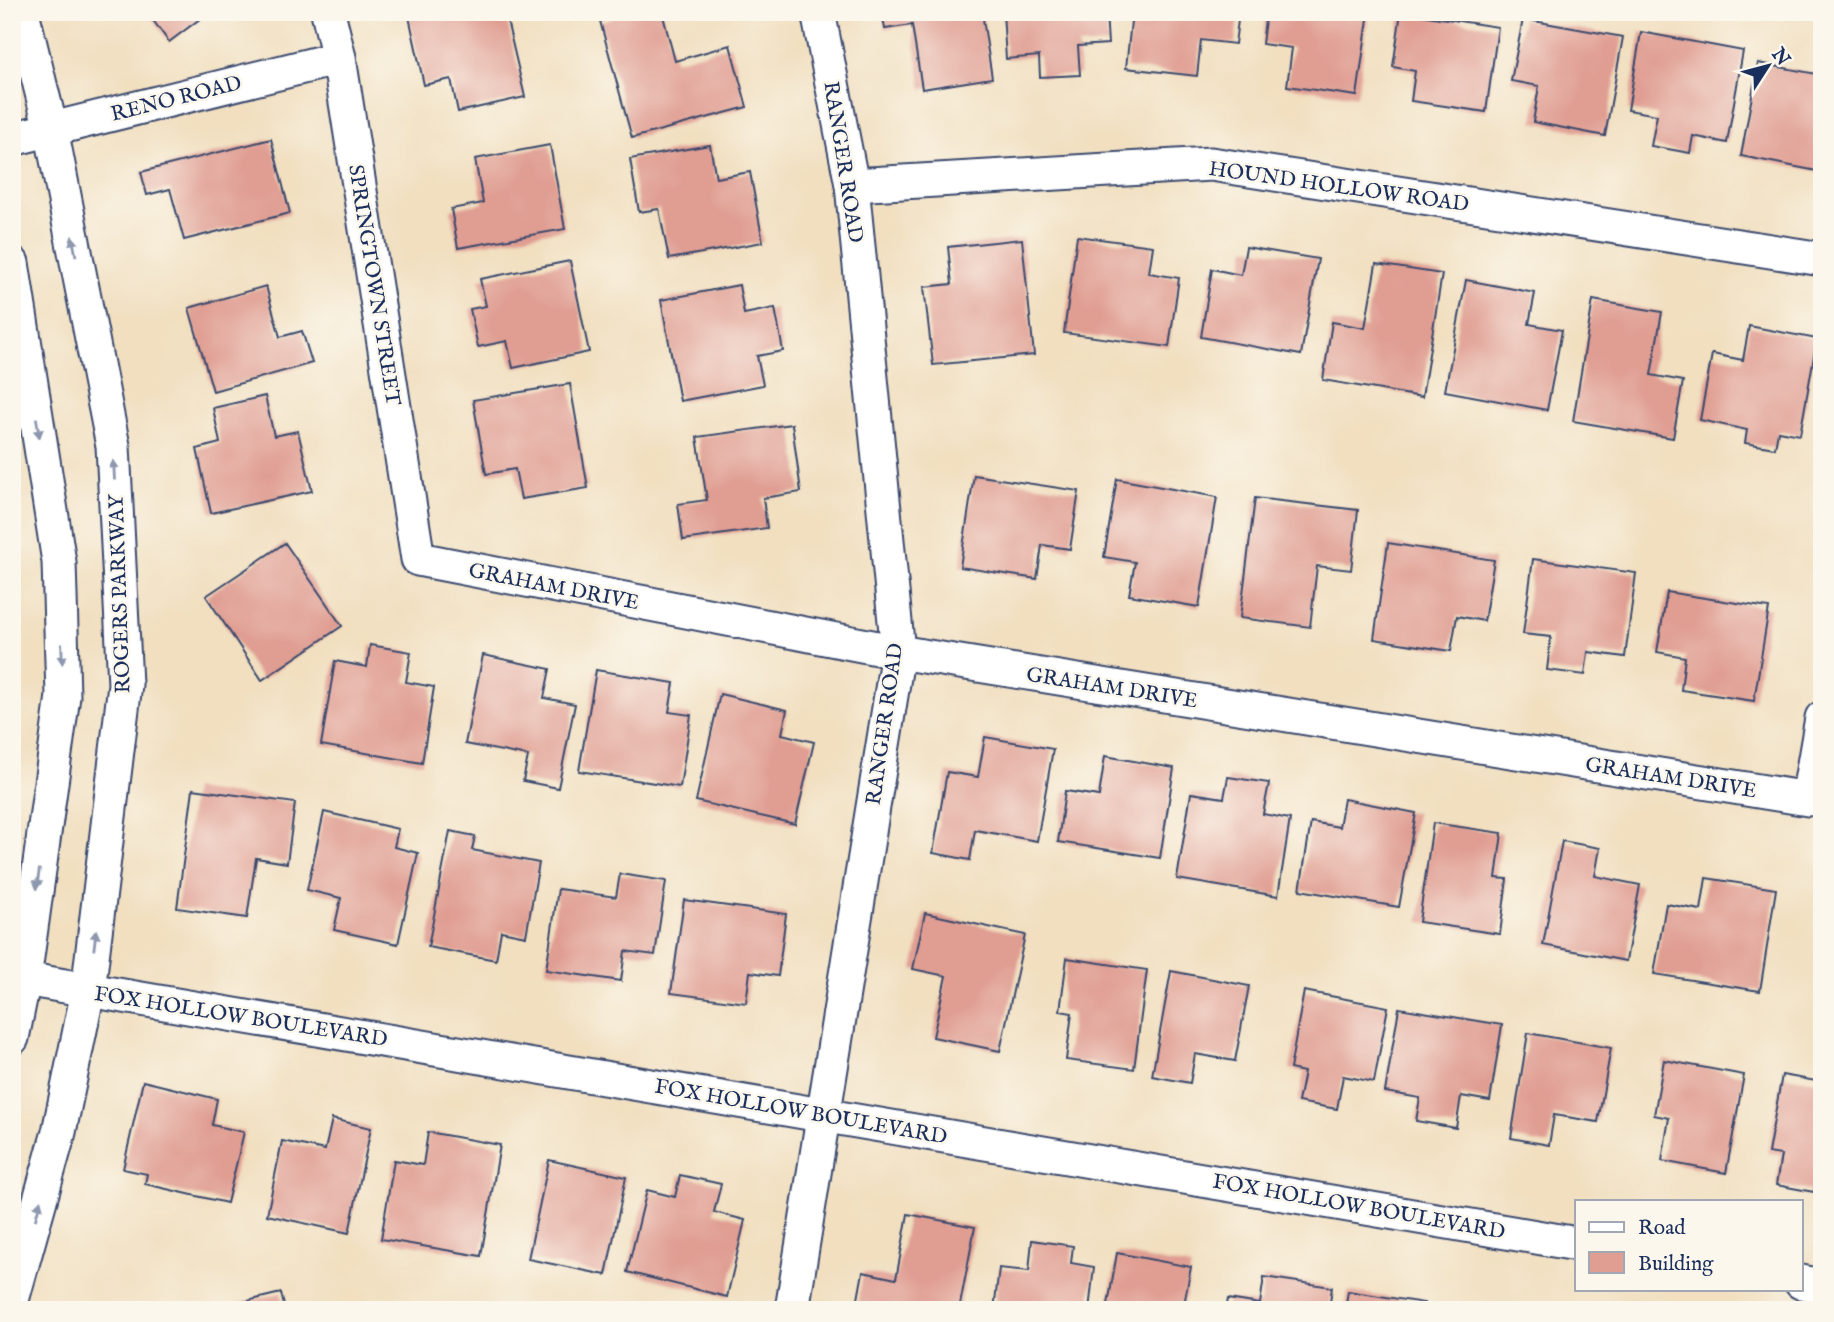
<svg xmlns="http://www.w3.org/2000/svg" width="1834" height="1322" font-family="'IM FELL English',serif">
  <rect width="100%" height="100%" fill="#fbf7ec"/>
  <filter id="ink" filterUnits="userSpaceOnUse"><feTurbulence type="fractalNoise" baseFrequency=".0143" numOctaves="2"/><feDisplacementMap in="SourceGraphic" scale="14" xChannelSelector="R" yChannelSelector="G"/><feConvolveMatrix kernelMatrix="1 2 1 2 8 2 1 2 1" color-interpolation-filters="sRGB"/></filter>
  <filter id="wash" filterUnits="userSpaceOnUse"><feTurbulence type="fractalNoise" baseFrequency=".00686" numOctaves="4" result="noise"/><feDisplacementMap in="SourceGraphic" scale="28" xChannelSelector="R" yChannelSelector="G"/><feGaussianBlur stdDeviation="1.57" result="paint"/><feColorMatrix in="noise" values="0 0 0 0 0 0 0 0 0 0 0 0 0 0 0 0 0 1.4 0 .05"/><feComposite in="paint" operator="in"/></filter>
  <g filter="url(#wash)">
    <rect width="100%" height="100%" fill="#f1dfc0"/>
    <g id="blocks">
      <!-- building -->
      <g fill="#e09d92">
        <path d="M147 12H209L169 42Z"/>
        <path d="M408 12H505L525 97 458 112 451 79 424 85Z"/>
        <path d="M635 12H662L675 61 730 45 747 107 632 138 600 21Z"/>
        <path d="M882 12H982L992 78 922 89 912 25 885 29Z"/>
        <path d="M1003 12H1106L1108 44 1078 46 1080 75 1040 77 1039 56 1006 59Z"/>
        <path d="M1132 12H1239L1235 44 1201 40 1197 76 1126 68Z"/>
        <path d="M1266 12H1369L1357 96 1287 86 1292 48 1262 44Z"/>
        <path d="M1401 12 1498 27 1486 112 1411 101 1415 71 1393 67Z"/>
        <path d="M1523 19 1623 37 1605 136 1533 122 1539 86 1511 81Z"/>
        <path d="M1641 32 1743 51 1727 143 1693 136 1690 153 1651 146 1657 115 1628 110Z"/>
        <path d="M1758 63 1822 75V143L1817 171 1741 156Z"/>
        <path d="M271 139 290 213 184 240 170 189 147 195 141 172Z"/>
        <path d="M550 145 565 229 458 248 451 209 483 203 475 159Z"/>
        <path d="M710 145 716 178 750 172 763 242 669 259 659 209 639 212 630 159Z"/>
        <path d="M1077 236 1153 246 1149 273 1179 278 1169 347 1064 333Z"/>
        <path d="M1022 239 1034 355 933 365 924 287 952 284 948 247Z"/>
        <path d="M1246 247 1318 259 1301 355 1201 337 1212 269 1241 275Z"/>
        <path d="M570 261 589 352 513 368 507 341 478 347 470 309 486 306 480 279Z"/>
        <path d="M1376 264 1442 274 1422 397 1323 380 1332 322 1365 328Z"/>
        <path d="M1466 280 1535 293 1529 324 1562 330 1547 410 1445 391Z"/>
        <path d="M739 285 744 314 775 308 783 351 757 356 763 385 680 401 661 300Z"/>
        <path d="M266 286 280 337 302 331 312 363 213 391 189 308Z"/>
        <path d="M1593 300 1662 312 1651 375 1683 381 1673 438 1573 421Z"/>
        <path d="M1749 326 1817 339 1800 435 1778 431 1775 448 1745 443 1747 430 1700 420 1712 354 1743 360Z"/>
        <path d="M570 384 588 488 521 499 515 469 486 474 473 400Z"/>
        <path d="M265 396 274 436 298 431 312 491 211 513 197 449 220 443 213 408Z"/>
        <path d="M792 424 801 492 763 498 767 528 683 540 678 504 707 500 697 437Z"/>
        <path d="M974 475 1079 491 1070 549 1042 545 1037 579 960 567Z"/>
        <path d="M1117 479 1217 497 1199 607 1129 595 1135 562 1104 557Z"/>
        <path d="M1255 498 1358 510 1351 570 1317 566 1310 627 1240 618Z"/>
        <path d="M285 543 342 626 262 680 206 596Z"/>
        <path d="M1388 543 1494 560 1484 621 1457 616 1451 651 1374 639Z"/>
        <path d="M1533 559 1636 573 1625 657 1588 652 1585 675 1547 670 1551 637 1523 634Z"/>
        <path d="M1667 592 1769 608 1754 701 1681 690 1685 657 1657 652Z"/>
        <path d="M370 645 411 652 406 682 434 687 422 763 321 745 335 661 367 667Z"/>
        <path d="M483 655 550 669 544 698 575 704 558 788 523 781 528 756 465 744Z"/>
        <path d="M596 670 674 683 669 712 691 715 680 787 579 771Z"/>
        <path d="M720 694 787 710 782 734 814 742 795 824 696 801Z"/>
        <path d="M985 737 1053 749 1037 841 975 830 970 860 933 853 947 772 978 777Z"/>
        <path d="M1105 756 1174 768 1160 858 1058 842 1065 791 1099 796Z"/>
        <path d="M1228 777 1269 783 1263 814 1290 819 1278 896 1177 879 1191 793 1224 798Z"/>
        <path d="M193 789 295 803 287 863 256 858 247 918 177 908Z"/>
        <path d="M1344 799 1416 813 1399 907 1300 890 1311 822 1339 827Z"/>
        <path d="M324 812 398 829 394 847 418 853 398 944 334 930 341 898 307 890Z"/>
        <path d="M1433 823 1502 833 1496 878 1507 879 1500 934 1419 922Z"/>
        <path d="M450 831 475 836 472 850 539 863 526 936 501 931 496 960 428 947Z"/>
        <path d="M1562 841 1600 848 1595 876 1640 885 1626 961 1543 945Z"/>
        <path d="M620 874 666 881 655 955 625 951 621 981 546 970 558 889 616 897Z"/>
        <path d="M1706 878 1776 889 1760 991 1654 974 1666 904 1701 910Z"/>
        <path d="M684 900 786 914 778 976 750 972 746 1003 671 993Z"/>
        <path d="M925 913 1025 935 1000 1051 933 1037 946 976 913 969Z"/>
        <path d="M1067 958 1147 970 1134 1069 1066 1060 1072 1013 1060 1011Z"/>
        <path d="M1171 971 1249 986 1235 1061 1195 1054 1190 1083 1152 1076Z"/>
        <path d="M1304 991 1388 1007 1374 1082 1343 1076 1337 1109 1298 1102 1304 1072 1290 1069Z"/>
        <path d="M1399 1008 1502 1025 1490 1101 1461 1096 1456 1128 1416 1121 1420 1098 1385 1092Z"/>
        <path d="M1528 1033 1611 1048 1598 1122 1554 1115 1549 1145 1511 1138Z"/>
        <path d="M1664 1060 1744 1075 1726 1173 1662 1161 1669 1118 1654 1115Z"/>
        <path d="M1782 1075 1822 1082V1159L1820 1158 1814 1192 1776 1185 1781 1155 1768 1153Z"/>
        <path d="M143 1081 217 1099 212 1125 244 1132 227 1203 145 1184 147 1174 123 1169Z"/>
        <path d="M332 1119 371 1128 349 1233 267 1215 282 1141 325 1150Z"/>
        <path d="M428 1132 500 1145 481 1256 381 1239 394 1160 423 1165Z"/>
        <path d="M549 1160 626 1177 606 1275 528 1259Z"/>
        <path d="M680 1175 721 1184 714 1212 745 1220 727 1297 627 1272 647 1190 675 1197Z"/>
        <path d="M908 1214 975 1227 959 1310H856L863 1272 896 1279Z"/>
        <path d="M1032 1240 1073 1246 1071 1263 1094 1267 1089 1310H994L999 1268 1029 1271Z"/>
        <path d="M1117 1253 1191 1267 1183 1310H1107Z"/>
        <path d="M1264 1277 1332 1287 1329 1310H1226L1228 1299 1260 1304Z"/>
        <path d="M1348 1291 1424 1303 1423 1310H1345Z"/>
        <path d="M281 1293 285 1310H214V1309Z"/>
      </g>
    </g>
  </g>
  <g filter="url(#ink)">
    <use href="#blocks" fill-opacity="0" stroke="#3b496d" stroke-width="2"/>
    <g fill="none" stroke-linecap="round" stroke-linejoin="round">
      <!-- minor casing -->
      <g stroke="#3b496d" stroke-width="37">
        <g id="minor">
          <path d="M328 12 339 58 418 559 898 652 1808 799 1822 718"/>
          <path d="M12 139 339 58"/>
          <path d="M852 185 1211 164 1822 259"/>
          <path d="M12 263 59 562 63 696 24 979 12 1038"/>
          <path d="M24 979 1577 1244"/>
          <path d="M1801 1282 1822 1286"/>
          <path d="M12 1300 59 1132 88 991 125 684 113 446 51 129 22 12"/>
          <path d="M792 1310 898 652 852 185 818 12"/>
        </g>
      </g>
      <!-- minor -->
      <use href="#minor" stroke="#fff" stroke-width="33"/>
    </g>
    <!-- one-way arrows -->
    <defs><path id="oneway-solid" d="M-6-.8H1V-3.2L6.5 0L1 3.2V.8H-6Z" transform="scale(1.75)"/></defs>
    <g fill="#8d97ae">
      <use href="#oneway-solid" transform="translate(74 246) rotate(-101)"/>
      <use href="#oneway-solid" transform="translate(38 428) rotate(81)"/>
      <use href="#oneway-solid" transform="translate(114 470) rotate(-93)"/>
      <use href="#oneway-solid" transform="translate(62 654) rotate(88)"/>
      <use href="#oneway-solid" transform="translate(38 879) rotate(98)"/>
      <use href="#oneway-solid" transform="translate(95 940) rotate(-83)"/>
      <use href="#oneway-solid" transform="translate(38 1210) rotate(-75)"/>
    </g>
  </g>
  <g text-anchor="middle" stroke-width="5" stroke-linejoin="round" paint-order="stroke">
    <!-- street labels -->
    <g font-size="21" fill="#1b2f5e" stroke="#fbf7ec">
      <text transform="translate(176 98) rotate(-14)" y="7">RENO ROAD</text>
      <text transform="translate(844 162) rotate(81)" y="7">RANGER ROAD</text>
      <text transform="translate(1339 186) rotate(8)" y="7">HOUND HOLLOW ROAD</text>
      <text transform="translate(375 285) rotate(81)" y="7">SPRINGTOWN STREET</text>
      <text transform="translate(554 586) rotate(11)" y="7">GRAHAM DRIVE</text>
      <text transform="translate(119 594) rotate(-92)" y="7">ROGERS PARKWAY</text>
      <text transform="translate(1112 687) rotate(9)" y="7">GRAHAM DRIVE</text>
      <text transform="translate(884 724) rotate(-82)" y="7">RANGER ROAD</text>
      <text transform="translate(1671 777) rotate(9)" y="7">GRAHAM DRIVE</text>
      <text transform="translate(241 1016) rotate(9)" y="7">FOX HOLLOW BOULEVARD</text>
      <text transform="translate(801 1111) rotate(10)" y="7">FOX HOLLOW BOULEVARD</text>
      <text transform="translate(1359 1206) rotate(10)" y="7">FOX HOLLOW BOULEVARD</text>
    </g>
  </g>
  <!-- margin -->
  <rect width="1834" height="1322" fill="none" stroke="#fbf7ec" stroke-width="42"/>
  <!-- legend -->
  <rect x="1575" y="1200" width="228" height="91" fill="#fbf7ec" stroke="#a1a7b3" stroke-width="2"/>
  <rect x="1589" y="1222" width="35" height="10" fill="#ffffff" stroke="#a1a7b3" stroke-width="2"/>
  <text x="1638" y="1234" font-size="21" fill="#1b2f5e">Road</text>
  <rect x="1589" y="1252" width="35" height="21" fill="#e09d92" stroke="#a1a7b3" stroke-width="2"/>
  <text x="1638" y="1270" font-size="21" fill="#1b2f5e">Building</text>
  <!-- north arrow -->
  <g transform="translate(1768 66) rotate(54)" stroke="#fbf7ec" stroke-width="5" paint-order="stroke">
  <path d="M0-5L12 26L0 18L-12 26Z" fill="#1b2f5e"/>
  <text y="-10" font-size="19" font-weight="bold" text-anchor="middle" fill="#1b2f5e">N</text>
  </g>
</svg>
